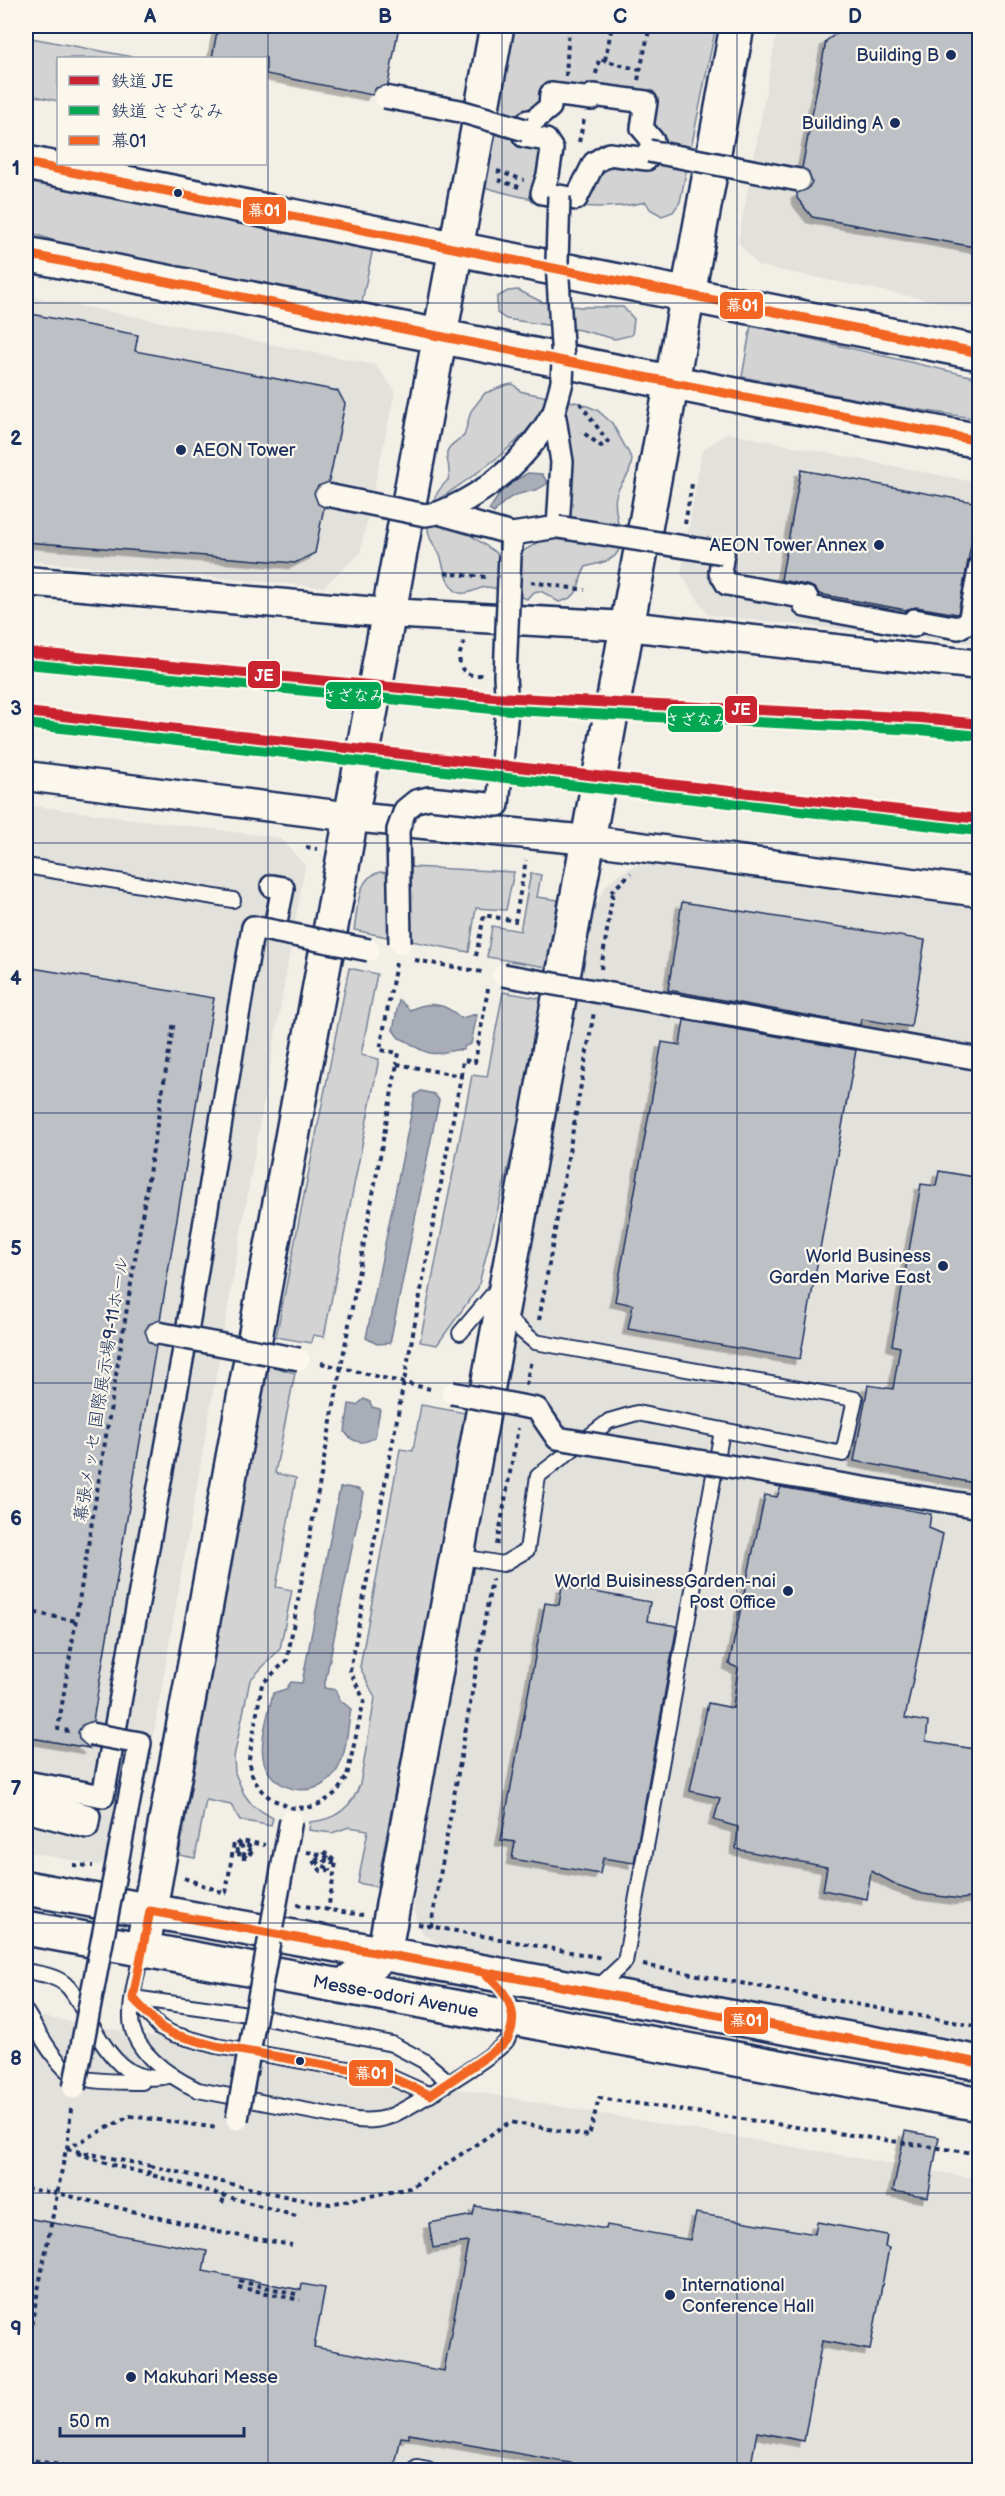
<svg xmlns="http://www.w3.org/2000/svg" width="1005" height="2496" font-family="'Balsamiq Sans','Klee One',sans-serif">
  <defs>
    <filter id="shadow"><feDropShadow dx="-5.5" dy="5.5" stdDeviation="0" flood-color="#0004"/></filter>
  </defs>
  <rect width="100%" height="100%" fill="#f2efe6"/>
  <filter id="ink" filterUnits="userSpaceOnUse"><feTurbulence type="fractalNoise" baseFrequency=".0167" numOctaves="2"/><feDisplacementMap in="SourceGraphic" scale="12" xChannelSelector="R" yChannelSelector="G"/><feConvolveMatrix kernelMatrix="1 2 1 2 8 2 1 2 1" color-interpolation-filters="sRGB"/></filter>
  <g filter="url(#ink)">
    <!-- built -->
    <g fill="#e2e1dc">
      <path d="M778 26H979V310L758 266 738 242Z"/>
      <path d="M26 295 376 365 395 391 360 554 323 587 26 561Z"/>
      <path d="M727 433 979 483V644L708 615 681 574 702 451Z"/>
      <path d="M26 805 281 838 305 866 135 1840 99 1865 26 1852Z"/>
      <path d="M650 864 979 904V2052L447 1951 423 1933 417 1920 413 1905 592 913 606 885 616 876 636 865Z"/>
      <path d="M26 2014 979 2179V2470H26Z"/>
    </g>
    <!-- green -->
    <g fill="#d2d3d2" stroke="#768198" stroke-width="1.5" fill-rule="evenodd">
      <path d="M513 26H716L680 202 673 212 662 216 650 209 646 202C594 214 535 202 484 187ZM551 94 646 102 647 158 591 169 576 199 542 193 546 140 528 121Z"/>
      <path d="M26 37 138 58H58V101L26 94Z"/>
      <path d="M26 181 373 248 362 302 72 247 26 231Z"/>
      <path d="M518 290 542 302 581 307H623L634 319 632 335 615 339 580 330 506 319 497 313V297L508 291Z"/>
      <path d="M751 325 979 378V419L888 405 742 377Z"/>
      <path d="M513 384 520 391 528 393 580 403 597 410 612 423 632 459C630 481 620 479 616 496 611 514 631 546 612 558 604 563 595 564 586 567 575 584 584 596 559 602 545 595 539 583 527 599 515 595 499 588 487 587 478 587 470 595 460 593 448 590 444 569 441 558 439 551 433 545 430 538 423 519 434 492 448 480 454 456 433 455 464 436L471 411 485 393C496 390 502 385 513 384ZM541 410 566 414 565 448 552 535 523 551 498 554 438 513 441 498C474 475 522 445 541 410Z"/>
      <path d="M410 867 514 872 506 910 476 908 469 952 411 941Z"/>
      <path d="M380 872 388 873 390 916 387 937 354 930C358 910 356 877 380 872Z"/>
      <path d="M531 873 541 875 537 897 558 900 546 967 487 957 492 926 520 931Z"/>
      <path d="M349 968 377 974 361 1055 379 1059 324 1337 313 1335 311 1343 276 1337Z"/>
      <path d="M503 992 550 1000 478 1288 437 1345 420 1342 472 1075 487 1077Z"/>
      <path d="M267 1365 295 1373 275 1473 296 1478 276 1587 292 1590 280 1649 250 1680 234 1757 235 1773 244 1794 253 1806 273 1818 271 1826 240 1820 231 1805 206 1800 195 1858 179 1855Z"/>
      <path d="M421 1405 466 1413 377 1887 358 1883 368 1830 349 1827 332 1833 309 1830 310 1822C335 1820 352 1808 360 1784L375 1698 360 1667 400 1449 413 1451Z"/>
    </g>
    <!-- water -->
    <g fill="#a9adb7" stroke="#707b93" stroke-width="1.5">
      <path d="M528 473 542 474 548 483C528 499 517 484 494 513L489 510 504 487Z"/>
      <path d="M399 1000 410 1010C430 1001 445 1003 461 1018L477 1014 471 1044 465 1046 463 1050C452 1048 442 1056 430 1053 417 1051 411 1041 399 1038L393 1030Z"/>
      <path d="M421 1091 434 1094 439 1100 390 1343 377 1344 366 1338 415 1095Z"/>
      <path d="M364 1399 370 1402 372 1407 380 1409 375 1437C364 1445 352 1443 345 1432L349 1404 357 1405Z"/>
      <path d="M346 1487 358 1489 363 1493 324 1688 336 1690 340 1700 351 1709C347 1729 347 1758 334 1775 313 1801 268 1791 263 1757 260 1737 269 1713 273 1693L286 1689 291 1682 302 1683 340 1488Z"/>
    </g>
    <!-- building -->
    <g fill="#bdc0c4" stroke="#1b2f5e" stroke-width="1.5" filter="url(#shadow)">
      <path d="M218 26H399L388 85 376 88 372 95 266 74V58H212Z"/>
      <path d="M847 26H980V248L812 217 797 198V193L808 189 812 182 808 171 802 168 826 41Z"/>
      <path d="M26 313 138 335 135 351 338 391 345 404 329 482 318 486 314 493 318 504 324 507 315 553 295 563 26 542Z"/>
      <path d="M801 470 979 503 958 614 916 607 906 610 819 594 816 589 810 586 781 580Z"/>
      <path d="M682 902 925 940 911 1027 861 1019 860 1025 668 990Z"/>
      <path d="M26 967 214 998 160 1320 149 1324 145 1331 149 1342 156 1346 93 1721 82 1725 78 1732 79 1739 89 1748 26 1737Z"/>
      <path d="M684 1020 856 1050 800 1359 628 1329 633 1305 615 1301 662 1042 680 1045Z"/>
      <path d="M939 1171 980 1178V1484L854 1461 868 1385 893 1389 900 1347 892 1345 921 1184 936 1186Z"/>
      <path d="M781 1487 931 1514 929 1528 943 1534 905 1718 928 1722 926 1741 980 1750V1897L960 1899 923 1894 897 1885 871 1871 867 1899 823 1890 827 1867 736 1849 738 1827 714 1820 720 1798 690 1791 708 1703 733 1708 738 1668 729 1664 765 1495 777 1497Z"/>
      <path d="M562 1586 650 1602 647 1621 677 1626 634 1863 603 1858 600 1874 512 1859 515 1842 501 1840 545 1603 559 1605Z"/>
      <path d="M905 2131 939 2137 928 2197 893 2191Z"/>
      <path d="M475 2206 606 2229 607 2225 690 2240 696 2213 815 2234 817 2222 887 2235 885 2247 889 2248 870 2350 822 2341 804 2441 757 2432 750 2470H609L409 2434V2438L401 2437 394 2470H26V2218L207 2251 203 2271 301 2290 302 2284 325 2288 314 2347 444 2371 468 2242 433 2248 429 2223 473 2215Z"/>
    </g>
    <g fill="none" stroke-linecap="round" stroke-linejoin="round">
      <!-- service casing -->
      <g stroke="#1b2f5e" stroke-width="18">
        <g id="service">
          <path d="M26 866 233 900"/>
          <path d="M460 1333 499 1287"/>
          <path d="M457 1556 503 1564 527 1550 538 1476 609 1421 637 1413 843 1454 855 1399 535 1342 503 1315"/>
          <path d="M142 1951C138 1971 131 1993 131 2014 129 2050 170 2077 198 2090L356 2120C367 2121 377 2121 388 2117 405 2111 500 2053 507 2040 519 2017 511 1995 492 1979"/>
          <path d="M26 1971C39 1974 54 1975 65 1984 72 1990 77 1999 81 2007 103 2043 122 2090 172 2075"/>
          <path d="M595 1990 625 1962 722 1431"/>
          <path d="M133 1998 248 2014 392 2044 424 2061 449 2082"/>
          <path d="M133 1998 160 2027 173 2034 216 2046 388 2076 430 2095"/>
          <path d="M26 2012C37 2029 58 2070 77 2077 97 2083 122 2081 142 2082"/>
          <path d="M417 2468 428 2470"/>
        </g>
      </g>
      <!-- pedestrian casing -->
      <g stroke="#1b2f5e" stroke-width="26">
        <g id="pedestrian">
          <path d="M551 94 592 99 593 95 646 102 642 128 653 141 647 159 609 154 594 163 576 199 542 193 548 175 552 149 546 140 524 136 528 121H533L550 107Z"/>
          <path d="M438 513C489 493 527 459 554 412"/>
          <path d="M438 513 512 534 511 548"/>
          <path d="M512 534 558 527 562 462 554 412"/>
          <path d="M723 553 720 572 727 584 807 598 805 606 913 626 914 620 958 628 969 622 980 566"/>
          <path d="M272 886 283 888 274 931"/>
          <path d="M26 1782 103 1796 186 1338 238 1016"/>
          <path d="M26 1799 89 1816 87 1827 26 1811"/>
        </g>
      </g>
      <!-- minor casing -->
      <g stroke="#1b2f5e" stroke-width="33">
        <g id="minor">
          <path d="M26 581 388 613 627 626 980 665"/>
          <path d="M26 776 352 817 588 840 980 892"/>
        </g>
      </g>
      <!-- tertiary casing -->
      <g stroke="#1b2f5e" stroke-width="38">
        <g id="tertiary">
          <path d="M26 163 980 353"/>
          <path d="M26 254 760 400 980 441"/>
          <path d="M26 1888 980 2063"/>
          <path id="s1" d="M26 1928 980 2104"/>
          <path d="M142 1951 497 26"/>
          <path d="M345 1985 384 1954 737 26"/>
        </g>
      </g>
      <!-- path -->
      <g stroke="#1b2f5e" stroke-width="4" stroke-dasharray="4.5 4.5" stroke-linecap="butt">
        <path d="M605 60 612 26"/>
        <path d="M596 74 599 59 640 70"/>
        <path d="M566 76 569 26"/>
        <path d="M638 80 650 26"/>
        <path d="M579 142 584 119"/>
        <path d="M497 171 524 180"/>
        <path d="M498 180 519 187"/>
        <path d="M580 403 608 442 601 446 581 431"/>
        <path d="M685 524 692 484"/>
        <path d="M445 573 486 577"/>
        <path d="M531 582 585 590"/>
        <path d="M465 642C458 652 456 669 469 674 473 676 480 675 485 675"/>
        <path d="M306 847 317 849"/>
        <path d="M611 892 631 873"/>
        <path d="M476 956 484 915 515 921 526 860"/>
        <path d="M415 960 482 972"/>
        <path d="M396 963 380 1050 399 1053 397 1064"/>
        <path d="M601 969 613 892"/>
        <path d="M397 1064 461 1076 350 1671 364 1700 347 1776 337 1792 322 1803 311 1807 292 1808 271 1799 259 1788 252 1775 249 1759 262 1684 287 1660Z"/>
        <path d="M461 1076 463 1060 475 1062 488 989"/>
        <path d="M539 1320 594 1012"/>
        <path d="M321 1363 430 1389"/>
        <path d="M526 1385 531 1360"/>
        <path d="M497 1545 518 1428"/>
        <path d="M26 1611 76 1621"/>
        <path d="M69 1731 58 1729 174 1021"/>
        <path d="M307 1852 324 1855 333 1862 329 1870 321 1871 312 1860 321 1858 328 1862 326 1867 319 1864 316 1856 323 1851 336 1862 328 1910"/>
        <path d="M73 1865 93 1866"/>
        <path d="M184 1878 227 1894"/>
        <path d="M226 1893 234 1843 249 1846 252 1851 247 1858H239L240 1847 245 1846 250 1850 246 1855 237 1852 236 1845 241 1841 265 1845"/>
        <path d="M297 1905 363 1915"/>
        <path d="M418 1924 603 1958"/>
        <path d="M431 1927 492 1579"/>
        <path d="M643 1965 980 2027"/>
        <path d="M66 2149 130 2116 218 2128"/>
        <path d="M67 2149 71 2109"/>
        <path d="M77 2153 109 2164 148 2174"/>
        <path d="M26 2189 57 2193 219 2232"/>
        <path d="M222 2203 225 2195"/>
        <path d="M296 2216 148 2174 151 2166 298 2199 330 2204 410 2188 510 2122 589 2136 599 2098 980 2154"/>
        <path d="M218 2232 292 2245"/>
        <path d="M239 2281 300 2295"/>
        <path d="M238 2287 300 2300"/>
        <path d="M26 2351 66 2149 151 2166"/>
        <path d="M26 2459 88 2470"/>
      </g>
      <!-- service -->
      <use href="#service" stroke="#fbf7ec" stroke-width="14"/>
      <!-- pedestrian -->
      <use href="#pedestrian" stroke="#fbf7ec" stroke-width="21"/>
      <!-- minor -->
      <use href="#minor" stroke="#fbf7ec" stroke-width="28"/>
      <!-- tertiary -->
      <use href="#tertiary" stroke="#fbf7ec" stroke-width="33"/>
      <!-- pedestrian-bridge casing -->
      <g stroke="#1b2f5e" stroke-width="26" stroke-linecap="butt">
        <g id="pedestrian-bridge">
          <path d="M385 97 460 111 525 130"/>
          <path d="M649 151 799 180"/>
          <path d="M554 412 562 382 563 361 557 262 559 196"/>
          <path d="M327 495 425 515 438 513"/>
          <path d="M558 527 723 553"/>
          <path d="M400 943 398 830 405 810 416 801 429 798 498 805 507 710 505 676 510 555"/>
          <path d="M503 975 980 1059"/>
          <path d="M238 1016 253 927 369 950"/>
          <path d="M158 1333 299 1359"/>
          <path d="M452 1393 537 1409 557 1438 980 1507"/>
          <path d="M74 2088 140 1743 91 1734"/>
          <path d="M237 2119 291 1820"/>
        </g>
      </g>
      <!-- pedestrian-bridge -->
      <use href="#pedestrian-bridge" stroke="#fbf7ec" stroke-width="21"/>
      <!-- bus-1 casing -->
      <g stroke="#fbf7ec" stroke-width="14">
        <g id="bus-1">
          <path d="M26 163 980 353"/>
          <path d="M26 254 760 400 980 441"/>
          <path d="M483 1972C505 1990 522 2011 507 2040 502 2048 442 2086 430 2095L388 2076 216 2046 173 2034 160 2027 133 1998 150 1911 980 2063"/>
        </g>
      </g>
      <!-- bus-1 -->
      <use href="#bus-1" stroke="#f26522" stroke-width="9"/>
      <!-- rail-1 casing -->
      <g stroke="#fbf7ec" stroke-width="15">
        <g id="rail-1">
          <path d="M26 652 494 697 921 718 980 724"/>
          <path d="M26 712 980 819"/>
        </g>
      </g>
      <!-- rail-2 casing -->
      <g stroke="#fbf7ec" stroke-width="15">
        <g id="rail-2">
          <path d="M26 664 493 709 920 730 979 736"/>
          <path d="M26 724 979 831"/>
        </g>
      </g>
      <!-- rail-1 -->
      <use href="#rail-1" stroke="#c9242f" stroke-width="10"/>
      <!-- rail-2 -->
      <use href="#rail-2" stroke="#00a651" stroke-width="10"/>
    </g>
  </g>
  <!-- grid -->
  <path fill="none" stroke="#1b2f5e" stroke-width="1.5" stroke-opacity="0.55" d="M268 26V2470M502 26V2470M737 26V2470M26 303H980M26 573H980M26 843H980M26 1113H980M26 1383H980M26 1653H980M26 1923H980M26 2193H980"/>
  <!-- markers -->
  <g fill="#1b2f5e" stroke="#fbf7ec" stroke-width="2">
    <circle cx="951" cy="55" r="6"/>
    <circle cx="895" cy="123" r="6"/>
    <circle cx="178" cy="193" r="5"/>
    <circle cx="181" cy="450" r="6"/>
    <circle cx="879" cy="545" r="6"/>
    <circle cx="943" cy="1266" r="6"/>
    <circle cx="788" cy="1591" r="6"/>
    <circle cx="300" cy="2061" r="5"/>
    <circle cx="670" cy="2295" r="6"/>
    <circle cx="131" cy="2377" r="6"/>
  </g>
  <g text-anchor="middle" stroke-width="4.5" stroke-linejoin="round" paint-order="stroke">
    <!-- poi labels -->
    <g font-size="18" fill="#1b2f5e" stroke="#fbf7ec" text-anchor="end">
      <text x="939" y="61">Building B</text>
      <text x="883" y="129">Building A</text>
      <text x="193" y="456" text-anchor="start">AEON Tower</text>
      <text x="867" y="551">AEON Tower Annex</text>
      <text x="931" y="1262">World Business<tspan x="931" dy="21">Garden Marive East</tspan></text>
      <text x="776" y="1587">World BuisinessGarden-nai<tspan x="776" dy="21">Post Office</tspan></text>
      <text x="682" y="2291" text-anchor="start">International<tspan x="682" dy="21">Conference Hall</tspan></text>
      <text x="143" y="2383" text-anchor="start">Makuhari Messe</text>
    </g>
    <!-- street labels -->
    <g font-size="18" fill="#1b2f5e" stroke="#fbf7ec">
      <text transform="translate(101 1389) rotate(-81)" y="6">幕張メッセ 国際展示場9-11ホール</text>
      <text dy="6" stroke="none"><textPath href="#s1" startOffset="376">Messe-odori Avenue</textPath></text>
    </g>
  </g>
  <g stroke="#fbf7ec" stroke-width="2">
    <rect x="242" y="196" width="45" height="29" rx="6" fill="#f26522"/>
    <rect x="719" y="291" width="45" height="29" rx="6" fill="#f26522"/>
    <rect x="247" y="660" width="34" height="29" rx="6" fill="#c9242f"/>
    <rect x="325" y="681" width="57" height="29" rx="6" fill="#00a651"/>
    <rect x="724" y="695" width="34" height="29" rx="6" fill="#c9242f"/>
    <rect x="667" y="705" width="57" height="28" rx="6" fill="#00a651"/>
    <rect x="723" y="2006" width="46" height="29" rx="6" fill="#f26522"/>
    <rect x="348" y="2059" width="46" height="28" rx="6" fill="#f26522"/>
  </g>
  <g font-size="16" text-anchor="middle" font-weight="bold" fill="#fff">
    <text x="264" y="216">幕01</text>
    <text x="742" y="311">幕01</text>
    <text x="264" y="681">JE</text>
    <text x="353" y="701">さざなみ</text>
    <text x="741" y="715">JE</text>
    <text x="696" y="725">さざなみ</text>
    <text x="746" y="2026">幕01</text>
    <text x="371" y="2079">幕01</text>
  </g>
  <!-- margin -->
  <rect width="1005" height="2496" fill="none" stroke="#fbf7ec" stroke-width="66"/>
  <!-- legend -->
  <rect x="57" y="57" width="210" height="108" fill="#fbf7ec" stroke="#a1a7b3" stroke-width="1.5"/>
  <rect x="69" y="76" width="30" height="9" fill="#c9242f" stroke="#a1a7b3" stroke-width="1.5"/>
  <text x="111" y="87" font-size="18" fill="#1b2f5e">鉄道 JE</text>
  <rect x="69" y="106" width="30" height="9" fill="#00a651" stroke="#a1a7b3" stroke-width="1.5"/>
  <text x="111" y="117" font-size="18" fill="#1b2f5e">鉄道 さざなみ</text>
  <rect x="69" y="136" width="30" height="9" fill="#f26522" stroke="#a1a7b3" stroke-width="1.5"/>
  <text x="111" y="147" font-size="18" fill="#1b2f5e">幕01</text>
  <!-- scale -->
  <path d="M60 2427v9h184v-9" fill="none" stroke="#1b2f5e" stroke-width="3"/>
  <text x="69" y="2427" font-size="18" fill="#1b2f5e" stroke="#fbf7ec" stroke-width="4.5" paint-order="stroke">50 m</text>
  <rect x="33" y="33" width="939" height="2430" fill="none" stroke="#1b2f5e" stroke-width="2"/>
  <g font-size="20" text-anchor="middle" font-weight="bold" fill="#1b2f5e">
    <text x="150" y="23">A</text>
    <text x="385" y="23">B</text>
    <text x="620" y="23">C</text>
    <text x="855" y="23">D</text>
    <text x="16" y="175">1</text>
    <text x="16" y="445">2</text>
    <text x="16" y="715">3</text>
    <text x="16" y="985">4</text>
    <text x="16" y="1255">5</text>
    <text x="16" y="1525">6</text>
    <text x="16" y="1795">7</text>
    <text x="16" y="2065">8</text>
    <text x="16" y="2335">9</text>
  </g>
</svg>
